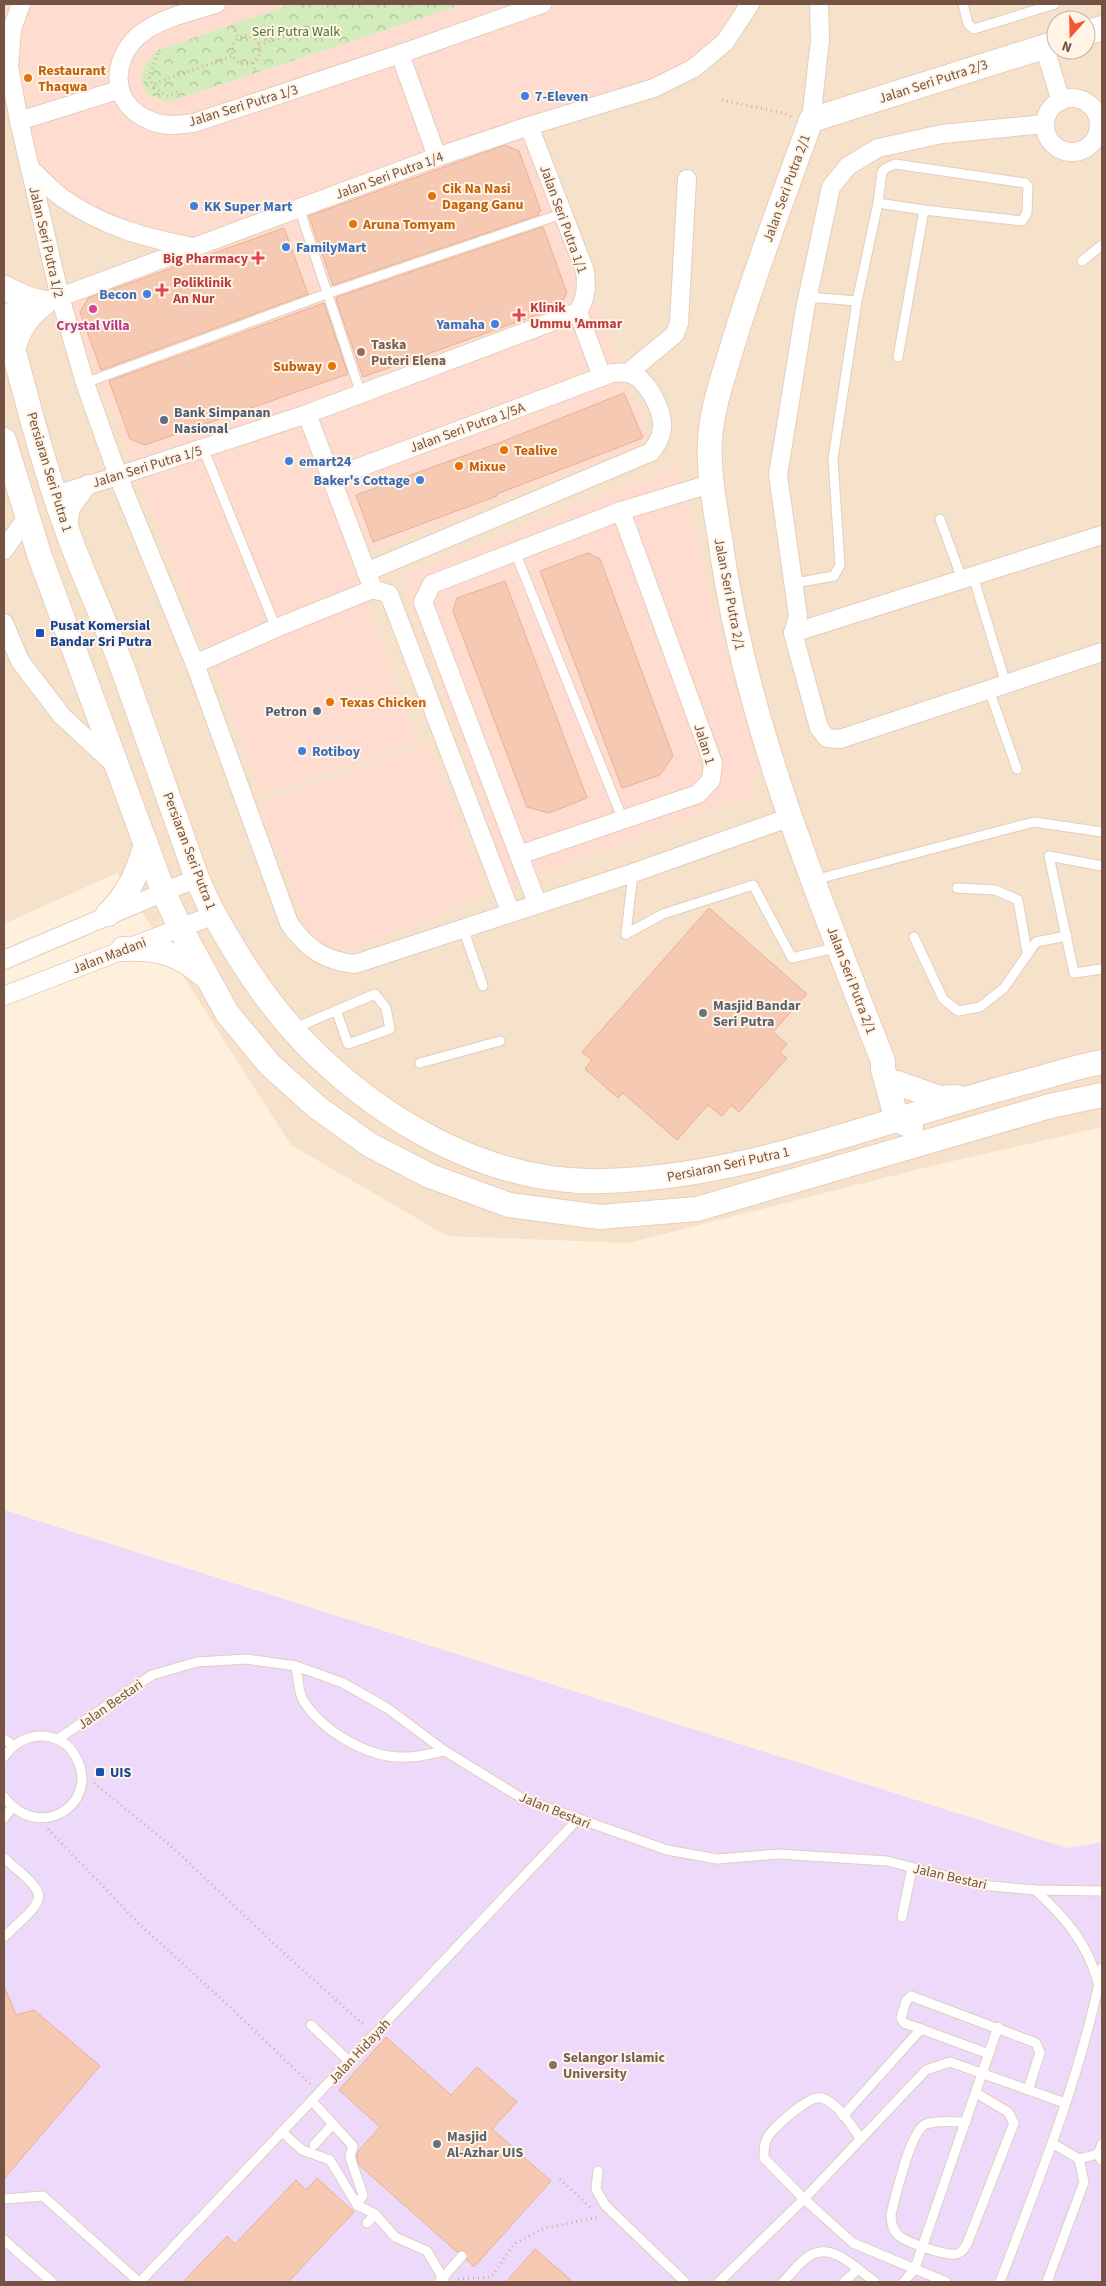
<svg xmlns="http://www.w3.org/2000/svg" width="1106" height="2286" font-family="'Source Sans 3',sans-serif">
  <defs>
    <pattern id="park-crowns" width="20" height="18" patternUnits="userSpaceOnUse" patternTransform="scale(1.25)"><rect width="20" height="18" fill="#d2ecbb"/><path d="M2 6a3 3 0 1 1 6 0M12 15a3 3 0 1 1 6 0" fill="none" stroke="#afc29a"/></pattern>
  </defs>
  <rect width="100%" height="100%" fill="#fef0dd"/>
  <!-- residential -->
  <path fill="#f6e1cb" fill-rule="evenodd" d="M4 4H1102V1127L923 1168 628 1243 447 1236 291 1145 117 873 4 924ZM1056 20H1086V50H1056Z"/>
  <!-- commercial -->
  <g fill="#ffdcd0">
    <path d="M29 4H742L718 36 689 61 654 78 521 121 651 442 349 558 417 740 264 794 68 302 200 253 106 215 64 191 37 162 14 67 20 35Z"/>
    <path d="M677 467 757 769 748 797 510 884 402 575Z"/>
    <path d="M428 743 487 894 355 949 333 947 310 934 260 804Z"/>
  </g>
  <!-- education -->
  <path fill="#eddafa" d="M4 1510 1067 1848 1102 1842V2282H4Z"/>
  <!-- park -->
  <path fill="url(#park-crowns)" d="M292 4H463L168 102 146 93 141 74 155 51Z"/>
  <!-- building -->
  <g fill="#f6cab2" stroke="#eaaf91">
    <path d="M505 145 519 151 541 211 538 212 539 215 333 285 309 216Z"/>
    <path d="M543 227 567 293 559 307 363 377 336 299 337 297Z"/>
    <path d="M284 228 308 294 101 370 80 312 88 298Z"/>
    <path d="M324 303 348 374 145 445 130 439 109 381Z"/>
    <path d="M624 393 643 438 497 494V496L373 542 356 495 496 444Z"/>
    <path d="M588 553 600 559 673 756 660 775 622 788 540 571Z"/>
    <path d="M505 581 587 798 549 813 527 807 453 611 457 598Z"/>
    <path d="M709 908 807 994 773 1032 787 1044 780 1052 787 1058 739 1112 731 1105 722 1116 708 1105 677 1140 623 1093 618 1098 585 1069 592 1060 582 1052Z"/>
    <path d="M4 1986 16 2015 34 2010 100 2066 4 2179Z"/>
    <path d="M386 2037 451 2095 477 2067 517 2102 492 2129 551 2181 474 2267 467 2260 466 2252 463 2250 457 2252 359 2165 357 2157 358 2151 380 2127 339 2090Z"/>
    <path d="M317 2178 354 2212 288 2282H183L227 2236 235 2244 296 2180 306 2190Z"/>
    <path d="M535 2249 573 2282H506Z"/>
  </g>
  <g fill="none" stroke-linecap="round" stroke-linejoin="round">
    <!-- lane casing -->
    <g stroke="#e4cdbc" stroke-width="11">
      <g id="lane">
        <path d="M963 4 968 24 974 29 1055 4"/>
        <path d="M878 203 924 210"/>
        <path d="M299 208 361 394"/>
        <path d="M1082 261 1102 245"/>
        <path d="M807 297 857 301"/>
        <path d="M85 383 329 293 564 213"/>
        <path d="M203 448 276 628"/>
        <path d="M940 519 962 579"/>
        <path d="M515 552 623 820"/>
        <path d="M973 576 1006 684"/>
        <path d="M795 583 834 576 840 565 833 459 857 301 878 203 882 172 886 168 895 164 1025 183 1028 186 1027 213 1022 221 924 210 898 357"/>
        <path d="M989 690 1017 769"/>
        <path d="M1102 866 1049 856 1074 973 1102 969"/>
        <path d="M814 880 1034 822 1102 832"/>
        <path d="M957 888 995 890 1018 900 1027 952"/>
        <path d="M463 928 483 986"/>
        <path d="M626 934 663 914 753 885 792 958 838 947"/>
        <path d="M626 934 633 873"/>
        <path d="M914 937 943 999 958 1011 980 1007 1004 988 1036 942 1067 936"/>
        <path d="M295 1028 375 994 386 1008 390 1029 348 1044 336 1010"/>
        <path d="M420 1063 500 1041"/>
        <path d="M296 1666C298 1676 298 1691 303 1700 323 1732 369 1759 407 1757 420 1757 433 1753 445 1751"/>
        <path d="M4 1739 13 1745"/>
        <path d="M58 1739 152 1675 197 1662 246 1659 296 1666 343 1683 387 1708 445 1751 523 1799 667 1850 717 1859 779 1854 887 1861 981 1885 1035 1890 1102 1891"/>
        <path d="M4 1757C13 1744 25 1736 42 1736 53 1736 66 1742 72 1751 107 1799 41 1846 4 1797"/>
        <path d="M4 1818 12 1808"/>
        <path d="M4 1858C52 1899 48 1895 4 1937"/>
        <path d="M1035 1890C1065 1917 1087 1943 1098 1982"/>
        <path d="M902 1917 912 1868"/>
        <path d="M311 2025 349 2061"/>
        <path d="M921 2029 904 2023 901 2018 906 2001 911 1996 1036 2043 1040 2053 1028 2090"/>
        <path d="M312 2101 353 2146 350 2157 363 2195 357 2205"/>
        <path d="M843 2116 921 2029 989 2054"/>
        <path d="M966 2122C954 2122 938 2120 926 2124 910 2130 896 2196 891 2214 891 2222 892 2230 899 2236 907 2242 951 2259 959 2253 962 2252 965 2247 967 2244L1014 2123 1008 2112 976 2093"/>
        <path d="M282 2132 302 2150 330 2160 357 2205 375 2214 395 2237 427 2251 445 2282"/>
        <path d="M861 2139C851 2126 838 2102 821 2098 809 2095 777 2125 769 2135 764 2142 764 2150 764 2158L804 2199 853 2243 946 2282"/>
        <path d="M1102 2144 1098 2154 1102 2161"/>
        <path d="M314 2145 333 2124"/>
        <path d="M1079 2159 1098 2154"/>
        <path d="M598 2171 596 2189 605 2205 685 2282"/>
        <path d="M4 2199 43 2196 139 2282"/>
        <path d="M367 2223 375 2214"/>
        <path d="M4 2240 52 2282"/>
        <path d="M140 2282 578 1819"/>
        <path d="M439 2282 462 2256"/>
        <path d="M719 2282 804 2199 926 2070 950 2062 1065 2103"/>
        <path d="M783 2282C791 2274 800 2261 811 2255 833 2242 858 2270 875 2282"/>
        <path d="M844 2282 857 2270"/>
        <path d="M904 2282 915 2268 998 2027"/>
        <path d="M1000 2282C1039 2179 1081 2076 1102 1968"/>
        <path d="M1047 2282 1084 2182 1079 2159 1052 2143"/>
      </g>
    </g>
    <!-- street casing -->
    <g stroke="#e4cdbc" stroke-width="20">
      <g id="street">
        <path d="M21 4 12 29 9 67 19 121 60 297 85 383 118 476 195 664 289 923C306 948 324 961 355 964L633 873 791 817"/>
        <path d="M216 4C190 12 159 18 138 36 110 62 111 104 149 120 164 127 178 125 194 123L400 54 542 4"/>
        <path d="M1044 46 1061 101"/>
        <path d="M400 54 437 157"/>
        <circle cx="1072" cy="125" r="27"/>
        <path d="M811 120 820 40 819 4"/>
        <path d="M19 121 118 90"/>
        <path d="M1045 124 942 134 878 148 848 166 831 187 805 309 778 475 798 616 793 633 819 728 827 738 840 739 1102 652"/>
        <path d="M529 126 585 271C587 288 586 298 578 312"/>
        <path d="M30 168C41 179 52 191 64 199 104 227 146 238 193 247"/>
        <path d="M578 312 602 377"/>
        <path d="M4 314 60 297 437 157 529 126 654 88 694 68 725 42 750 4"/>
        <path d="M628 373 675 334 679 323 687 179"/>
        <path d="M331 478 612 373C617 373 623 372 627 373 646 375 664 411 662 428 661 438 657 444 651 452L366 572"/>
        <path d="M55 495 118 476 307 414 578 312"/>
        <path d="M67 531 71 508 88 484"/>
        <path d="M4 550 27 517"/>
        <path d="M373 589 389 594 510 911"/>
        <path d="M4 623 20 661 62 716 115 765"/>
        <path d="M793 633 1102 535"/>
        <path d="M195 664 276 628 373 589 307 414"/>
        <path d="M519 855 698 794 711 780 713 763 621 511"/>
        <path d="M537 903 423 602 432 584 621 511 713 483"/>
        <path d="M4 960 197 878"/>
        <path d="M4 996 214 915"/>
      </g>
    </g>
    <!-- secondary casing -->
    <g stroke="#eacdb8" stroke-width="26">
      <g id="secondary">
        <path d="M1086 33 1102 28"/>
        <path d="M4 288 28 299 44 303"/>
        <path d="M4 315C24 387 41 460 67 530 84 579 108 626 125 675 142 722 158 769 175 816 187 849 197 884 215 916 242 965 276 1016 317 1055 393 1128 497 1185 605 1181 750 1177 884 1119 1022 1083 1049 1076 1075 1067 1102 1062"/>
        <path d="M13 348C20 328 27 316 44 303"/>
        <path d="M4 440 39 554 163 891 180 927 227 1013 270 1065 318 1108 370 1145 430 1176 509 1205 600 1217 697 1209 1050 1106 1102 1095"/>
        <path d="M108 914C129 894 138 872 146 844"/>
        <path d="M123 949C157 947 178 953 204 975"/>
        <path d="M897 1083 940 1098 957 1097"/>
        <path d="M911 1126 897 1120 883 1069V1061C817 892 744 719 720 538 715 507 708 472 710 440 712 407 724 375 733 344 756 268 784 195 811 120L1056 43"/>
      </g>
    </g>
    <!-- path -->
    <g stroke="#daad96" stroke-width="3" stroke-dasharray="1 4" stroke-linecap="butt">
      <path d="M233 26 238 38"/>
      <circle cx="246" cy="50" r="14"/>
      <path d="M259 45 306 29"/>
      <path d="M253 63 255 70"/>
      <path d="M154 87 149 77 159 51"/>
      <path d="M177 92 168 96 154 88 156 83 232 56"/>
      <path d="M722 100 783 113 793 118"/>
      <path d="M94 1783 171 1846 287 1956 365 2026"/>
      <path d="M48 1829 137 1922 230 2007 310 2084"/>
      <path d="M560 2179 592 2209"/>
      <path d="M458 2279 491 2277 514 2244 545 2228 599 2217"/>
    </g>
    <!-- lane -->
    <use href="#lane" stroke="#fff" stroke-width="9"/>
    <!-- street -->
    <use href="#street" stroke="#fff" stroke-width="18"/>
    <!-- secondary -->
    <use href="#secondary" stroke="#fff" stroke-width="24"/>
  </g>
  <!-- markers -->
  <g fill="#e8710a" stroke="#fff4e5" stroke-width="2">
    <circle cx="28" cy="78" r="5"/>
    <circle cx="432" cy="196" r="5"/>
    <circle cx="353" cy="224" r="5"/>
    <circle cx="332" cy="366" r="5"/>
    <circle cx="504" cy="450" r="5"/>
    <circle cx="459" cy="466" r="5"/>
    <circle cx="330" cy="702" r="5"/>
  </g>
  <g fill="#3f7fe0" stroke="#fff4e5" stroke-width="2">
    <circle cx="525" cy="96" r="5"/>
    <circle cx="194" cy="206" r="5"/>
    <circle cx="286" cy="247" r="5"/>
    <circle cx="147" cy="294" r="5"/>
    <circle cx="495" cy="324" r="5"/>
    <circle cx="289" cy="461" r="5"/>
    <circle cx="420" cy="480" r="5"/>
    <circle cx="302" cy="751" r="5"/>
  </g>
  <g fill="#e0444e" stroke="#fff4e5" stroke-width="2">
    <path d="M255.5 250.5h5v5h5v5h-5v5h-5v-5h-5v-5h5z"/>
    <path d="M159.5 282.5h5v5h5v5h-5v5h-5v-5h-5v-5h5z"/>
    <path d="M516.5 307.5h5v5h5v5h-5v5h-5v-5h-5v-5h5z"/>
  </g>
  <circle fill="#d1479c" stroke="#fff4e5" stroke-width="2" cx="93" cy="309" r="5"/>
  <g fill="#8d6e63" stroke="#fff4e5" stroke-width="2">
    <circle cx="361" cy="352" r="5"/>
    <circle cx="553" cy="2065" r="5"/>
  </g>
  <g fill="#5c6f8a" stroke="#fff4e5" stroke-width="2">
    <circle cx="164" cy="420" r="5"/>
    <circle cx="317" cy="711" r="5"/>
  </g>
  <g fill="#1a4fb4" stroke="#fff4e5" stroke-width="2">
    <rect x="35" y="628" width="10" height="10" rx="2.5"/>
    <rect x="95" y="1767" width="10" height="10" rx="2.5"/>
  </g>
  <g fill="#6b7280" stroke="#fff4e5" stroke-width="2">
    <circle cx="703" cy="1013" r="5"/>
    <circle cx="437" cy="2144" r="5"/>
  </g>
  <g text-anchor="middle" stroke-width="4" stroke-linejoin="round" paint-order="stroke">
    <!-- park labels -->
    <g font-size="14" fill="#4e7739" stroke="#fff4e5">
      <text x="296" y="36">Seri Putra Walk</text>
    </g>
    <!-- food labels -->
    <g font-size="14" font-weight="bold" fill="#c56008" stroke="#fff4e5" text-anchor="start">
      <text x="38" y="75">Restaurant<tspan x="38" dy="16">Thaqwa</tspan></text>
      <text x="442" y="193">Cik Na Nasi<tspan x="442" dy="16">Dagang Ganu</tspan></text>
      <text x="363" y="229">Aruna Tomyam</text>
      <text x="322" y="371" text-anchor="end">Subway</text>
      <text x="514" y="455">Tealive</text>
      <text x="469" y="471">Mixue</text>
      <text x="340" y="707">Texas Chicken</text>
    </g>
    <!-- street labels -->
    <g font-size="14" fill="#755344" stroke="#fff4e5">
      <text transform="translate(933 81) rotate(-18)" y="5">Jalan Seri Putra 2/3</text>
      <text transform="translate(243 105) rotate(-17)" y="5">Jalan Seri Putra 1/3</text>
      <text transform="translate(389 175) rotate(-20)" y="5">Jalan Seri Putra 1/4</text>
      <text transform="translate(786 188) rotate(-70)" y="5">Jalan Seri Putra 2/1</text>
      <text transform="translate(564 219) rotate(70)" y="5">Jalan Seri Putra 1/1</text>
      <text transform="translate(47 242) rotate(77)" y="5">Jalan Seri Putra 1/2</text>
      <text transform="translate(467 427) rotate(-20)" y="5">Jalan Seri Putra 1/5A</text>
      <text transform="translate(147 466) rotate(-17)" y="5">Jalan Seri Putra 1/5</text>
      <text transform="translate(50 472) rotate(73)" y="5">Persiaran Seri Putra 1</text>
      <text transform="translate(730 594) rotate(79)" y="5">Jalan Seri Putra 2/1</text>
      <text transform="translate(705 744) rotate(73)" y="5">Jalan 1</text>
      <text transform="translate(190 851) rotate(69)" y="5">Persiaran Seri Putra 1</text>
      <text transform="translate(109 955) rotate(-21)" y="5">Jalan Madani</text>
      <text transform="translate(852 980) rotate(69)" y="5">Jalan Seri Putra 2/1</text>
      <text transform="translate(728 1164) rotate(-12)" y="5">Persiaran Seri Putra 1</text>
      <text transform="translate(110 1704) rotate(-35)" y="5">Jalan Bestari</text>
      <text transform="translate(555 1810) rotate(22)" y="5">Jalan Bestari</text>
      <text transform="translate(950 1876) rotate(13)" y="5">Jalan Bestari</text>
      <text transform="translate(359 2051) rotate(-47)" y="5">Jalan Hidayah</text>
    </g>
    <!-- shop labels -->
    <g font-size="14" font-weight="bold" fill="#366cbe" stroke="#fff4e5" text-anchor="start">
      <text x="535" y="101">7-Eleven</text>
      <text x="204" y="211">KK Super Mart</text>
      <text x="296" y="252">FamilyMart</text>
      <text x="137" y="299" text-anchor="end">Becon</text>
      <text x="485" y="329" text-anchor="end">Yamaha</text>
      <text x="299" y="466">emart24</text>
      <text x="410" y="485" text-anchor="end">Baker's Cottage</text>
      <text x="312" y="756">Rotiboy</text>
    </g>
    <!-- health labels -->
    <g font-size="14" font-weight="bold" fill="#be3a42" stroke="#fff4e5" text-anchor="start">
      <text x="248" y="263" text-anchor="end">Big Pharmacy</text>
      <text x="173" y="287">Poliklinik<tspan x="173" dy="16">An Nur</tspan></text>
      <text x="530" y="312">Klinik<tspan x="530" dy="16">Ummu 'Ammar</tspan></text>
    </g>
    <!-- hotel labels -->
    <g font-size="14" font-weight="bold" fill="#b23c85" stroke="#fff4e5">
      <text x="93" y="330">Crystal Villa</text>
    </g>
    <!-- education labels -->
    <g font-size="14" font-weight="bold" fill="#785e54" stroke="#fff4e5" text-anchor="start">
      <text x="371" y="349">Taska<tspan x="371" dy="16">Puteri Elena</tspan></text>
      <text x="563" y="2062">Selangor Islamic<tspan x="563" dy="16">University</tspan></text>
    </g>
    <!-- service labels -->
    <g font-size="14" font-weight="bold" fill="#4e5e75" stroke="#fff4e5" text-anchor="start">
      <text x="174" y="417">Bank Simpanan<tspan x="174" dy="16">Nasional</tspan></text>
      <text x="307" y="716" text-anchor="end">Petron</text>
    </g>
    <!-- transit labels -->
    <g font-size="14" font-weight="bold" fill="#164399" stroke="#fff4e5" text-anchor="start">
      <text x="50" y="630">Pusat Komersial<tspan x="50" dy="16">Bandar Sri Putra</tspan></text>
      <text x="110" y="1777">UIS</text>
    </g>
    <!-- worship labels -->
    <g font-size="14" font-weight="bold" fill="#5b616d" stroke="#fff4e5" text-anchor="start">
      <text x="713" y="1010">Masjid Bandar<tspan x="713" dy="16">Seri Putra</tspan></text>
      <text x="447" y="2141">Masjid<tspan x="447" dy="16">Al-Azhar UIS</tspan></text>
    </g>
  </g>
  <!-- border -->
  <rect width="1106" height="2286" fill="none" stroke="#755344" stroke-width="10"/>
  <!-- north arrow -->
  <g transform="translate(1071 35) rotate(200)"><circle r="24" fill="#fff4e5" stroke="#c8b4a5"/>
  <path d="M0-4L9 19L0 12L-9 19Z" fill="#f45736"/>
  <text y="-8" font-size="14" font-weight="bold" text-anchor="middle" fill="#755344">N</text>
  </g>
</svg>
